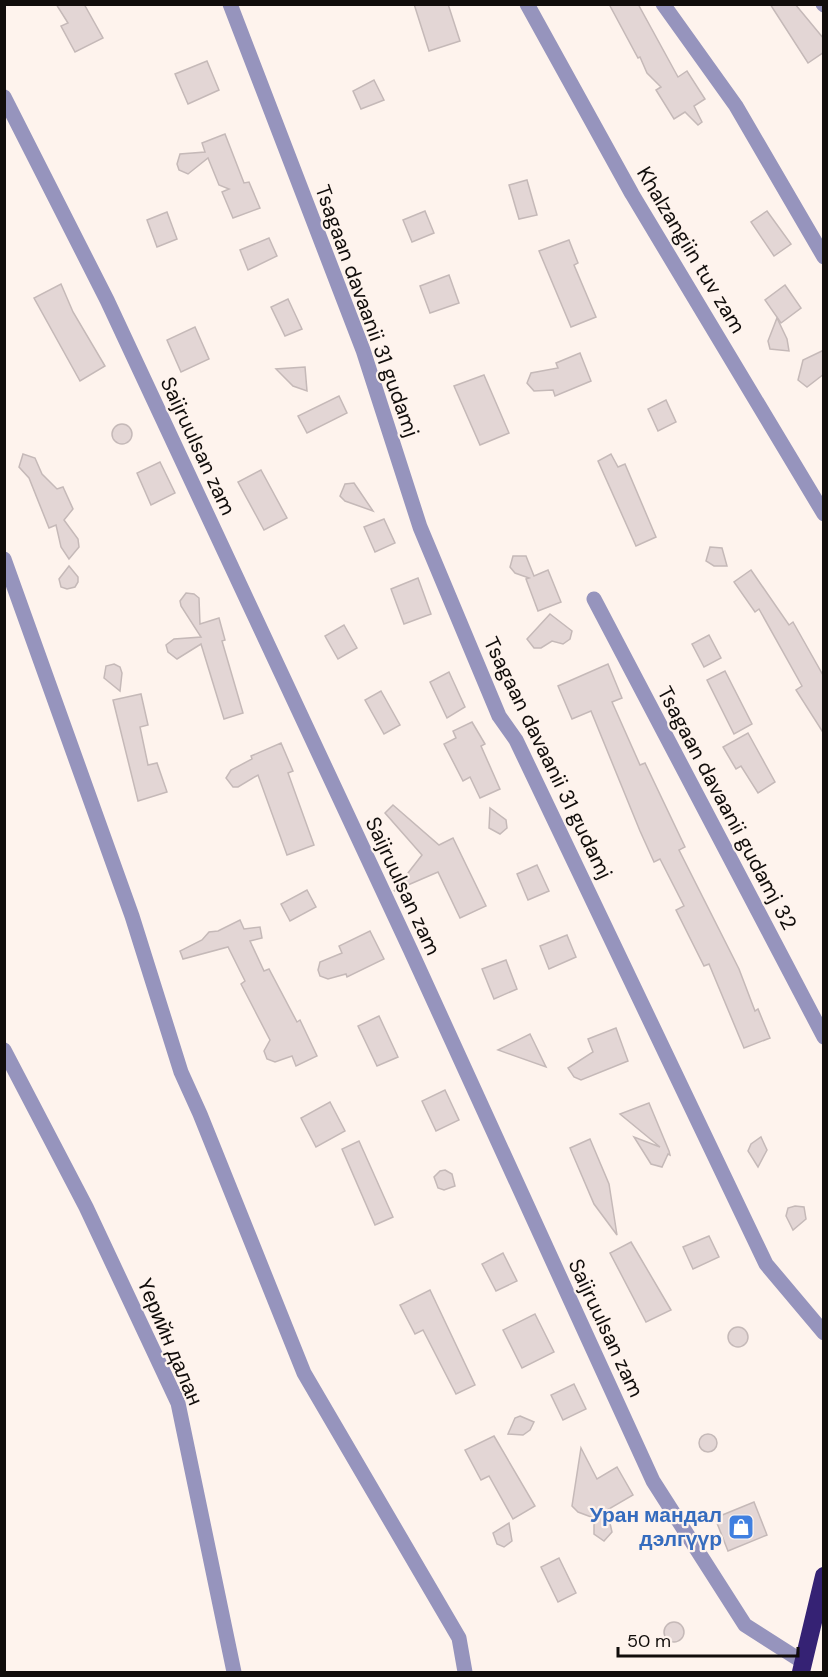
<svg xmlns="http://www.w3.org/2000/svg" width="828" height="1677" font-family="'DM Sans',sans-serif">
  <rect width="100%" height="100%" fill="#fef3ed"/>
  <!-- building -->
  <g fill="#e3d6d5" stroke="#c5b9b8" stroke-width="1.5">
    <path d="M56 4H84L103 38 75 52 61 26 68 23Z"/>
    <path d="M414 4H448L460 41 429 51Z"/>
    <path d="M609 4H638L678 77 687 71 705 99 694 106 702 122 698 125 685 112 674 119 656 90 661 87 647 73 640 57 638 58Z"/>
    <path d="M770 4H795L824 39V52L808 63Z"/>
    <path d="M207 61 219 90 188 104 175 74Z"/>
    <path d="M374 80 384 100 361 109 353 91Z"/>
    <path d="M225 134 244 183 249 182 260 208 233 218 222 192 229 189 219 185 208 158 188 174 179 170 177 164 180 154 205 152 202 143Z"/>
    <path d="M527 180 537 215 519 219 509 185Z"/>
    <path d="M425 211 434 233 412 242 403 220Z"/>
    <path d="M767 211 791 244 774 256 751 222Z"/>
    <path d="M167 212 177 239 157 247 147 220Z"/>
    <path d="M269 238 277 256 248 270 240 250Z"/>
    <path d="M569 240 578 263 574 265 596 317 571 327 539 251Z"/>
    <path d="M449 275 459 303 430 313 420 286Z"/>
    <path d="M61 284 73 312 105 366 80 381 34 298Z"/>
    <path d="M785 285 801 308 781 323 765 300Z"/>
    <path d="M288 299 302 329 285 336 271 307Z"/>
    <path d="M777 318 787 339 789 351 770 349 768 341Z"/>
    <path d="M195 327 209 359 181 372 167 340Z"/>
    <path d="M824 350V374L807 387 798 380 803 360Z"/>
    <path d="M580 353 591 381 555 396 553 390 534 391 527 383 531 373 558 368 556 363Z"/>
    <path d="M305 367 307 391 293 386 276 369Z"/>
    <path d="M484 375 509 433 480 445 454 386Z"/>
    <path d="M339 396 347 413 307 433 298 416Z"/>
    <path d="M666 400 676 422 658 431 648 409Z"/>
    <circle cx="122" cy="434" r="10"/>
    <path d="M23 454 35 458 42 474 57 489 63 487 73 509 64 520 78 539 79 547 69 559 61 547 56 525 49 528 29 478 19 467Z"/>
    <path d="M611 454 618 467 625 464 656 537 636 546 598 461Z"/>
    <path d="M160 462 175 493 151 505 137 473Z"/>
    <path d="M261 470 287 518 264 530 238 482Z"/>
    <path d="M354 483 373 511 345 501 340 496 345 484Z"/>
    <path d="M384 519 395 543 375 552 364 527Z"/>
    <path d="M710 547 722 548 727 566H714L706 561Z"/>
    <path d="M513 556H526L534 576 548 570 561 602 538 611 526 579 529 578 515 573 510 567Z"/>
    <path d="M69 566 78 577V582L75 587 67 589 61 587 59 579Z"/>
    <path d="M751 570 789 625 793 622 824 677V734L796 690 802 686 759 609 755 612 734 582Z"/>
    <path d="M418 578 431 614 404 624 391 589Z"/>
    <path d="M186 593 194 594 199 598 200 624 219 618 225 640 222 641 243 713 224 719 201 644 177 659 168 652 166 645 174 639 201 637 181 606 180 601Z"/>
    <path d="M550 614 572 631 570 639 563 644 552 641 541 648H534L527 639Z"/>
    <path d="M344 625 357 648 338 659 325 636Z"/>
    <path d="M709 635 721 658 704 667 692 644Z"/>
    <path d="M114 664 120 667 122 673 120 691 104 678 106 666Z"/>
    <path d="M608 664 622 698 612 702 640 765 645 763 685 847 679 850 739 969 755 1011 758 1009 770 1038 744 1048 709 964 704 966 676 910 684 906 660 859 654 862 640 831 591 711 572 719 558 686Z"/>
    <path d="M725 671 752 724 734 734 707 680Z"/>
    <path d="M449 672 465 707 447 718 430 682Z"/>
    <path d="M381 691 400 725 384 734 365 700Z"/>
    <path d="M141 694 148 725 140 727 148 765 157 763 167 792 138 801 113 700Z"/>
    <path d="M472 722 485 744 481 746 500 789 480 798 470 777 463 781 444 744 456 738 453 731Z"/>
    <path d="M748 733 775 782 758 793 741 766 736 769 723 747Z"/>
    <path d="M281 743 293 771 288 773 314 845 287 855 258 775 238 787H233L226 778 231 770 252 759 251 756Z"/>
    <path d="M393 805 439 845 453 838 486 906 460 918 438 872 394 891 422 855 385 813Z"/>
    <path d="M490 808 506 820 507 828 500 834 489 828Z"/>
    <path d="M537 865 549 891 528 900 517 874Z"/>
    <path d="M307 890 316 907 290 921 281 904Z"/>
    <path d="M240 920 244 929 260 927 262 938 250 941 264 971 269 969 297 1022 300 1020 317 1056 296 1066 292 1056 275 1062 267 1059 264 1051 270 1040 241 984 245 981 228 947 183 959 180 951 202 940 209 932 218 931Z"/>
    <path d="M370 931 384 959 347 977 346 974 328 979 320 976 318 970 320 962 342 953 339 946Z"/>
    <path d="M567 935 576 957 549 969 540 946Z"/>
    <path d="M506 960 517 989 494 999 482 969Z"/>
    <path d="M379 1016 398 1057 377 1066 358 1026Z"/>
    <path d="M616 1028 628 1061 581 1080 574 1077 568 1068 593 1052 588 1039Z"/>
    <path d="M530 1034 546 1067 498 1050Z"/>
    <path d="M445 1090 459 1120 436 1131 422 1101Z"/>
    <path d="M330 1102 345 1131 316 1147 301 1118Z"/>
    <path d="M649 1103 669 1151 670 1155 668 1154 662 1167 651 1164 634 1137 660 1147 620 1114Z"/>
    <path d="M761 1137 767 1150 758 1167 748 1151 751 1144Z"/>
    <path d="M590 1139 609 1184 617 1235 594 1204 570 1148Z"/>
    <path d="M359 1141 393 1217 375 1225 342 1149Z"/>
    <path d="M445 1170 452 1174 455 1186 444 1190 438 1188 434 1177 440 1171Z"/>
    <path d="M795 1206 804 1207 806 1219 793 1230 786 1216 788 1208Z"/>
    <path d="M709 1236 719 1257 693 1269 683 1247Z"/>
    <path d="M631 1242 671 1310 646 1322 610 1253Z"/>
    <path d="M503 1253 517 1281 496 1291 482 1264Z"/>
    <path d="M430 1290 475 1385 456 1394 423 1330 415 1334 400 1305Z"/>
    <path d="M535 1314 554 1352 522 1368 503 1330Z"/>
    <circle cx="738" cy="1337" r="10"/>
    <path d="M574 1384 586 1409 563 1420 551 1395Z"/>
    <path d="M520 1416 534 1422 530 1430 523 1435 508 1434 515 1418Z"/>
    <circle cx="708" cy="1443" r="9"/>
    <path d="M494 1436 535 1506 513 1519 489 1476 481 1480 465 1450Z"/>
    <path d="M581 1448 597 1479 617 1467 633 1495 607 1510 612 1532 604 1541 594 1534V1518L578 1512 572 1506Z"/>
    <path d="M754 1502 767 1535 728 1551 715 1518Z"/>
    <path d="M509 1523 512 1541 504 1547 497 1544 493 1533Z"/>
    <path d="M559 1558 576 1593 558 1602 541 1567Z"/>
    <circle cx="674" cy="1632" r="10"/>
  </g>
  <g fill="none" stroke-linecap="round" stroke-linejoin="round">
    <!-- minor -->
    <g stroke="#9694bd" stroke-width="15">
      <path d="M230 4 363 350 420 527 499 716 516 740 766 1264 824 1333"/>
      <path d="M527 4 632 194 824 514"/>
      <path d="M663 4 736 106 824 257"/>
      <path d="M823 4 824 5"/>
      <path d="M4 97 107 300 410 949 653 1481 745 1625 803 1662"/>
      <path d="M4 559 132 916 181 1072 200 1114 304 1373 459 1638 465 1672"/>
      <path d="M594 599 824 1037"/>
      <path d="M4 1050 86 1207 178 1403 234 1672"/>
    </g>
    <!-- highway -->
    <path stroke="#352274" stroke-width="18" d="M801 1672 824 1576"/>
  </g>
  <!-- icons -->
  <defs>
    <g id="shop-square" transform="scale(1.35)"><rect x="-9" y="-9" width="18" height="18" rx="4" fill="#3f7fe0" stroke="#fef3ed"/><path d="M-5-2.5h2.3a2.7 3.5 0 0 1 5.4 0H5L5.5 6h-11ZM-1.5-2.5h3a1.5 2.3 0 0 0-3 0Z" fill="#fff"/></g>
  </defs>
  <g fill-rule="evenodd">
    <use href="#shop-square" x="741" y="1527"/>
  </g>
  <g text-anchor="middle" stroke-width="4.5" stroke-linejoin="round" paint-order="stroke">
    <!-- street labels -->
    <g font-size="21" fill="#110d0b" stroke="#fef3ed">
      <text transform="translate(691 250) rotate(59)" y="7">Khalzangiin tuv zam</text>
      <text transform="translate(367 311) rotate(70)" y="7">Tsagaan davaanii 31 gudamj</text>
      <text transform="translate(198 446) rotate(65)" y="7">Saijruulsan zam</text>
      <text transform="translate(548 758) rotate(64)" y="7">Tsagaan davaanii 31 gudamj</text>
      <text transform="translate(727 808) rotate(62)" y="7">Tsagaan davaanii gudamj 32</text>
      <text transform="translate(403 886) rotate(65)" y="7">Saijruulsan zam</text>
      <text transform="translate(606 1328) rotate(65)" y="7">Saijruulsan zam</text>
      <text transform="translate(170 1342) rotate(67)" y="7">Үерийн далан</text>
    </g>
    <!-- shop labels -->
    <g font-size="21" font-weight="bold" fill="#366cbe" stroke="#fef3ed" text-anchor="end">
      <text x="722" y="1522">Уран мандал<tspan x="722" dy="24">дэлгүүр</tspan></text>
    </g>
  </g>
  <!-- border -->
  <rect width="828" height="1677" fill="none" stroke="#110d0b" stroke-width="12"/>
  <!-- scale -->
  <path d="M618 1647v9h180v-9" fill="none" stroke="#110d0b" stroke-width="3"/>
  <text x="627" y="1647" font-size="18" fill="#110d0b" stroke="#fef3ed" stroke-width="4.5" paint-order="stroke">50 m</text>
</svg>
